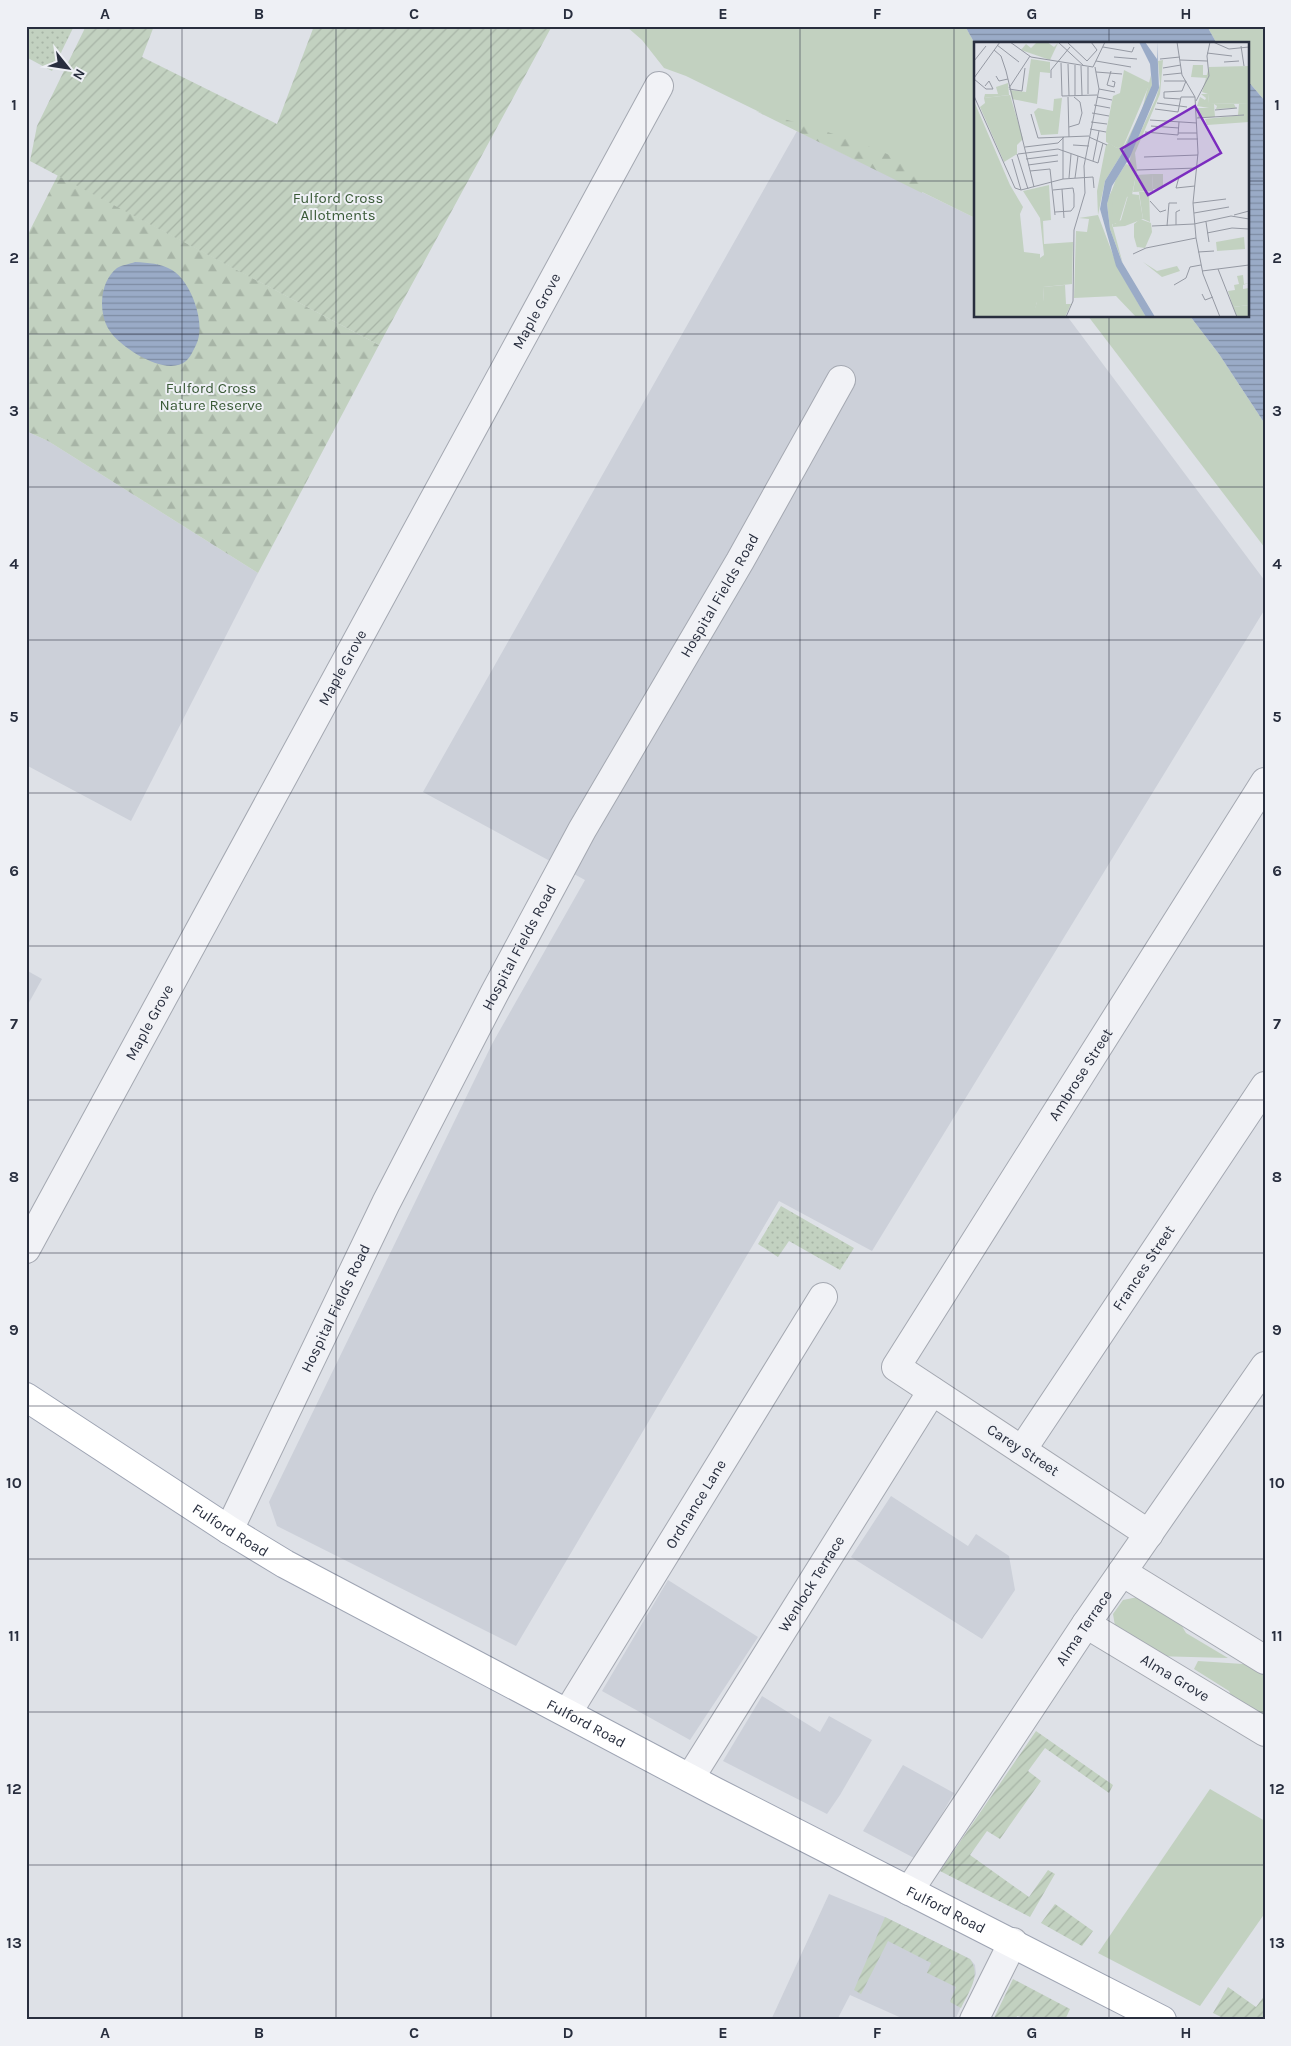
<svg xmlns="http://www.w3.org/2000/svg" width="1291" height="2046" font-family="Karla,sans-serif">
  <defs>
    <pattern id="forest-firs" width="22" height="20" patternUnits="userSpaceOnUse" patternTransform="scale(1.25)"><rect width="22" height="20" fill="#c2d1c0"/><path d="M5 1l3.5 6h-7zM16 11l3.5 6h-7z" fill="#a7b4a6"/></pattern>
    <pattern id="park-dots" width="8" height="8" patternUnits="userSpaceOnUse" patternTransform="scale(1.25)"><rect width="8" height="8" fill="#c2d1c0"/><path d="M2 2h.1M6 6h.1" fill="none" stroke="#a7b4a6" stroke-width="1.8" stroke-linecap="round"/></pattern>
    <pattern id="garden-furrows" width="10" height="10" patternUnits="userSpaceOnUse" patternTransform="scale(1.25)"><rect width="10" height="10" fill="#c2d1c0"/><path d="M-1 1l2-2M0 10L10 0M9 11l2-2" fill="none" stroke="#a7b4a6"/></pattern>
    <pattern id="water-rules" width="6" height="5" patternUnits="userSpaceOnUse" patternTransform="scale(1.25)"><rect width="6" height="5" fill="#9aabc7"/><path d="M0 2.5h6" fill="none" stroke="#7e8ca3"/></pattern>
  </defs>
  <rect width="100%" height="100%" fill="#dee1e7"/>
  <!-- built -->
  <g fill="#ccd0d9">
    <path d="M797 131 975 218V316H1067L1265 581V609L872 1251 779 1201 516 1646 277 1526 269 1502 492 1044 585 880 423 792Z"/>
    <path d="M26 431 48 441 258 573 131 821 26 765Z"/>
    <path d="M26 970 42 979 26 1008Z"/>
    <path d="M891 1496 968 1546 976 1534 1009 1556 1015 1590 982 1639 851 1557Z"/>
    <path d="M668 1580 758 1637 690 1740 602 1691Z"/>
    <path d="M762 1696 820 1732 829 1716 872 1740 840 1795 827 1814 723 1761Z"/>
    <path d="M903 1765 954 1793 916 1859 863 1831Z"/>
    <path d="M829 1894 885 1917 970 1959 975 1965 976 1974 955 2020H906L850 1995 837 2020H771Z"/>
  </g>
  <!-- grass -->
  <g fill="#c2d1c0">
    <path d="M965 26 975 44V218L686 76 664 68 642 40 627 27Z"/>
    <path d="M1207 26H1265V101L1247 80V44H1217Z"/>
    <path d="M1088 316H1190L1219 354 1265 424V548Z"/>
    <path d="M1143 1596 1176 1616 1186 1633 1228 1658 1154 1656 1116 1632 1113 1614 1123 1600Z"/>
    <path d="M1198 1661 1258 1665 1265 1669V1724L1237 1708 1229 1691 1194 1669Z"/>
    <path d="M1210 1789 1265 1821V1913L1200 2006 1098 1953Z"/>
  </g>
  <!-- forest -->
  <g fill="url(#forest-firs)">
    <path d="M756 111C806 126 881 144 923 174L922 193Z"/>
    <path d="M58 175 379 345 258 573 48 441 26 431V238Z"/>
  </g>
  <!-- park -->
  <g fill="url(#park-dots)">
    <path d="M26 26H74L52 71 26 57Z"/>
    <path d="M781 1206 854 1248 840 1270 789 1241 778 1257 758 1244Z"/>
  </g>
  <!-- garden -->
  <g fill="url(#garden-furrows)">
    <path d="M86 26H154L142 57 277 124 314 26H552L379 345 30 161 37 126Z"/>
    <path d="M1036 1731 1113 1785 1109 1793 1045 1748 1028 1771 1041 1781 1000 1839 987 1831 970 1855 1029 1897 1048 1870 1055 1874 1030 1917 940 1871Z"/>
    <path d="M1055 1904 1093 1931 1082 1946 1041 1923Z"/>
    <path d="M885 1917 970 1959C982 1975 968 1993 961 2008L950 2002 956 1987 927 1973 931 1963 888 1941 861 1994 854 1990Z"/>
    <path d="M1013 1979 1070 2009 1065 2020H1034L1017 2016 1016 2020H993Z"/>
    <path d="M1228 1987 1256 2007 1265 1995V2020H1227L1213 2013Z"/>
  </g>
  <!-- water -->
  <g fill="url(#water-rules)">
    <path d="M965 26H1207L1217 44H975Z"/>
    <path d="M1247 80 1265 101V424L1219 354 1190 316H1247Z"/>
    <path d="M135 262C149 263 160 263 172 270 191 281 207 325 196 345 194 349 190 358 186 361 167 377 125 350 112 334 98 317 98 283 117 268 122 265 130 264 135 262Z"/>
  </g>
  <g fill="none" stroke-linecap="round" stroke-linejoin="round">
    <!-- minor casing -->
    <g stroke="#a4a8b1" stroke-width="30">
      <g id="minor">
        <path id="s1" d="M26 1249 659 86"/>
        <path id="s2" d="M1022 1450 1265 1086"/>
        <path id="s3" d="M229 1530 386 1203 494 994 582 830 740 561 841 380"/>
        <path id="s4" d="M1149 1534 896 1367 1265 782"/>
        <path d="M1122 1572 1265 1660"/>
        <path id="s5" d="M1086 1624 1265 1732"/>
        <path id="s6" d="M568 1712 823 1297"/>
        <path id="s7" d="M690 1778 932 1391"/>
        <path id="s8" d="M909 1891 1086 1624 1265 1366"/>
        <path d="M974 2020 1013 1942"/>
      </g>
    </g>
    <!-- major casing -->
    <g stroke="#9ea4b3" stroke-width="30">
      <g id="major">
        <path id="s9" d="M26 1397 229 1530 285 1564 714 1791 1162 2020"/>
      </g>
    </g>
    <!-- minor -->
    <use href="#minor" stroke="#f1f2f6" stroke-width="28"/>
    <!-- major -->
    <use href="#major" stroke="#fff" stroke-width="28"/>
  </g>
  <!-- grid -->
  <path fill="none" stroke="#282e3e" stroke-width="1" stroke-opacity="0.55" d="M182 26V2020M336 26V2020M491 26V2020M646 26V2020M800 26V2020M954 26V2020M1109 26V44M26 181H975M1247 181H1265M1109 316V2020M26 334H1265M26 487H1265M26 640H1265M26 793H1265M26 946H1265M26 1100H1265M26 1253H1265M26 1406H1265M26 1559H1265M26 1712H1265M26 1865H1265"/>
  <g text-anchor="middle" stroke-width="4" stroke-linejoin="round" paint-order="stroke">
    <!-- park labels -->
    <g font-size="15" fill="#395936" stroke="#eef0f5">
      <text x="338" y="203">Fulford Cross<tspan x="338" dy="17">Allotments</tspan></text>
      <text x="211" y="393">Fulford Cross<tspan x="211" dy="17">Nature Reserve</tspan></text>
    </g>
    <!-- street labels -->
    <g font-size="15" fill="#282e3e" stroke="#eef0f5">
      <text dy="5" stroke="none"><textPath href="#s1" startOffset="1068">Maple Grove</textPath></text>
      <text dy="5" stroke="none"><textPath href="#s3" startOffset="1056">Hospital Fields Road</textPath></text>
      <text dy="5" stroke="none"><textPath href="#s1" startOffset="662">Maple Grove</textPath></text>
      <text dy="5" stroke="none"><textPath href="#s3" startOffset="651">Hospital Fields Road</textPath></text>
      <text dy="5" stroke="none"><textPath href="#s1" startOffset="258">Maple Grove</textPath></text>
      <text dy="5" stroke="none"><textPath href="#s4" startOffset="649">Ambrose Street</textPath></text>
      <text dy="5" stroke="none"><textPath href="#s2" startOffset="219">Frances Street</textPath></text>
      <text dy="5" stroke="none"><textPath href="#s3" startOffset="246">Hospital Fields Road</textPath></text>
      <text transform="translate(1023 1450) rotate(33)" y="5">Carey Street</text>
      <text dy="5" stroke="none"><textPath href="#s6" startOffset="244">Ordnance Lane</textPath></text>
      <text dy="5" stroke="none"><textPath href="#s9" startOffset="244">Fulford Road</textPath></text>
      <text dy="5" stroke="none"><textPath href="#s7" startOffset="229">Wenlock Terrace</textPath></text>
      <text dy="5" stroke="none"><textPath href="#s8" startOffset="316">Alma Terrace</textPath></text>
      <text dy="5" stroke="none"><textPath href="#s5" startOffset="104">Alma Grove</textPath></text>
      <text dy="5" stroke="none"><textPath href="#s9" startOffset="649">Fulford Road</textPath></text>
      <text dy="5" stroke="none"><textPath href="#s9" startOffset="1054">Fulford Road</textPath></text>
    </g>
  </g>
  <!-- overview -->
  <g transform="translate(974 42)">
    <rect width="275" height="275" fill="#dee1e7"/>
    <path d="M189 18 186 52 161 111 163 128 158 153 153 155 145 181 138 182 149 222 136 187 133 162 142 137 152 122 155 123 157 111 182 56 186 42 184 19ZM177 33 178 43 176 52 150 108 131 139 124 173 144 226 172 275H162L142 254 100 256 102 189 113 190 115 177 105 176 124 173 123 149 132 103 135 101 143 106 150 104 168 68ZM0 59 36 143 49 165 46 172 50 210 66 212V216L70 213 66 176 49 149 75 143 77 178 69 179 70 202 99 200 98 242 69 245 70 260H63L59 275H0ZM166 177 177 181 178 190 171 206 163 205 164 209 160 195V182ZM169 220 183 229 203 224 206 229 188 235ZM275 263V274L263 275 259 265Z" fill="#c2d1c0"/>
    <path d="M152 122 138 154 139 179 141 182 147 178 159 136 157 152 165 153 169 177 151 184 139 185 133 158ZM178 132H189V146L179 147Z" fill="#c2d1c0"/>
    <path d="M275 24V62L235 61 234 52 228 50 235 25Z" fill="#c2d1c0"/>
    <path d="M63 0H73L80 5 84 1 76 18 47 8 52 2 57 6ZM219 23H229V33H234L233 36 217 35ZM150 28 176 41 149 105 143 106 132 100V90L139 54 146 51ZM36 53 49 97 43 103V112L30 120 6 65 11 61 10 56ZM88 56 84 92 67 93 60 70 64 66 79 69 80 57ZM165 150H175L176 180 169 177ZM270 195 271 207 243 209 242 200ZM269 233 270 242 275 241 269 243V247L275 246V263L259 265 254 249 261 248 260 243 265 242 263 234Z" fill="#c2d1c0"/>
    <path d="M57 17 76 20V31L66 30 63 62 38 57 36 48 52 50ZM34 41 35 53 10 56 11 52H24L22 45ZM227 52H234L235 61 275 62V80L233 83 231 77 269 73H264L265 62H260L262 66 242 67 243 64 240 62 241 75 224 76V66H235L223 64 226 55 231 58 232 56ZM178 132 179 149 159 150 162 133ZM91 243 92 262H97L91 275H58L63 260H70L69 245Z" fill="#c2d1c0"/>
    <path d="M165 0H171L183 17V0L185 46 156 115 138 144 133 162 136 187 148 220 181 275H172L142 224 126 167 131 139 150 108 178 43 176 22Z" fill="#9aabc7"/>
    <path fill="none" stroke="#9599a3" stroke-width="1" d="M36 0 57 15 119 25 131 0M84 0 110 24M93 0 113 19 123 8 117 0M140 0H160M203 0 208 33 221 55 224 111 219 161 222 196 229 232 246 275M239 0 255 7 275 5M23 3 45 20M267 4 270 24M129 5 158 10 160 5M20 8 27 14 32 29 60 145M233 11 258 14M140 15 163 17M186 17 206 15M206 18 233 19M0 19 12 4M122 19 157 25M250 20 265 19M87 21 88 54 123 53M94 22 95 54M101 23V54M107 24 108 53M114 25V52M189 26 207 23M137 29 133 43 140 45 141 40 138 39M122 30 148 32M189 33 208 31M22 34 25 39 34 37M0 36 26 0M77 36V28L96 5M0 37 12 47H19L15 39 11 44M190 39H212M35 46 56 14M35 47 48 49 51 26M125 47 141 50M0 54 41 146 47 148 89 137 119 135 120 146M94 55 95 95M123 55 138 58M207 57 190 56V50L208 49 212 39M222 59 235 34 233 14 236 0M183 61 213 65M120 63 136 66M181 67 204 70 207 55H221M241 68 263 66M118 71 135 74M57 72 64 96 115 94M223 76 270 73M176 78 223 81M117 80 133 82M177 84 205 86M95 85 105 82 108 71 106 60 100 55M116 87 132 90M171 90 204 93 205 80M204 91H223M89 95V137M115 95 133 103M203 97H224M99 103 115 104M51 105 84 101 90 95M43 112 54 147M44 112 84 107 124 121 129 101M170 115 224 113M38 117 47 148M52 117 84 113M119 119 125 89M54 123 84 119M163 128 223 126M56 129 76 127 81 173M205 135 202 146 221 144M95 136 97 112M101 136 104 114M88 147 90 176M79 148 99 146 100 152V165L97 169 81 170M176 159 186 170 192 168M219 161 252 157M220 171 255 165M260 173 275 169M232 180 235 200M202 183V170L206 168M178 184 220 182 257 174 275 177M193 184 195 161H203M233 191 258 186 275 187M224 210 240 209M159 212 172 206 222 196M244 227 263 275M228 229 275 223M200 243 212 236 216 225 227 223M228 252 231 258 239 255M92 275 99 259 100 188 111 151 110 124 125 47 121 25"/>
    <path fill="#7b2cbf" fill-opacity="0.15" stroke="#7b2cbf" stroke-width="2.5" d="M221 64 247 111 174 153 147 107Z"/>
    <rect width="275" height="275" fill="none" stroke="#282e3e" stroke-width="2.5"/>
  </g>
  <!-- border -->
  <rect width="1291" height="2046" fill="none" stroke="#eef0f5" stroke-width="55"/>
  <!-- north arrow -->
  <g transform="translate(68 68) rotate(120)" stroke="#eef0f5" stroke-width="4" paint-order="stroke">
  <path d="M0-4L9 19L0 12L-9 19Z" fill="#282e3e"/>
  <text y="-8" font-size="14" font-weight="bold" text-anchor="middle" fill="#282e3e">N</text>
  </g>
  <rect x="28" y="28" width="1236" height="1990" fill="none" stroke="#282e3e" stroke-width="2"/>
  <g font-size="16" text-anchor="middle" font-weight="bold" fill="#282e3e">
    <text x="105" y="19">A</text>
    <text x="259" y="19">B</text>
    <text x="414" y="19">C</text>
    <text x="568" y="19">D</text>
    <text x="723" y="19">E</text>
    <text x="877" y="19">F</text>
    <text x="1032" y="19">G</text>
    <text x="1186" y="19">H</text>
    <text x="14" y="110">1</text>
    <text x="1277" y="110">1</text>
    <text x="14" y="263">2</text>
    <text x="1277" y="263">2</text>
    <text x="14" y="416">3</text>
    <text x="1277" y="416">3</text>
    <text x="14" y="569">4</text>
    <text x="1277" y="569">4</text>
    <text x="14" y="722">5</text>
    <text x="1277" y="722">5</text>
    <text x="14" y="876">6</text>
    <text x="1277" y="876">6</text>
    <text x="14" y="1029">7</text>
    <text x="1277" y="1029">7</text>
    <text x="14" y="1182">8</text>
    <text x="1277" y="1182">8</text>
    <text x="14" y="1335">9</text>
    <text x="1277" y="1335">9</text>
    <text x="14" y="1488">10</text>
    <text x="1277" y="1488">10</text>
    <text x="14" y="1641">11</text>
    <text x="1277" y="1641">11</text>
    <text x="14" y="1794">12</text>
    <text x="1277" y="1794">12</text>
    <text x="14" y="1948">13</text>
    <text x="1277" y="1948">13</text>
    <text x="105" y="2038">A</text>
    <text x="259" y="2038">B</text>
    <text x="414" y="2038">C</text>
    <text x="568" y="2038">D</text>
    <text x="723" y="2038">E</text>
    <text x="877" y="2038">F</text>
    <text x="1032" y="2038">G</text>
    <text x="1186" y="2038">H</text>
  </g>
</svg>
